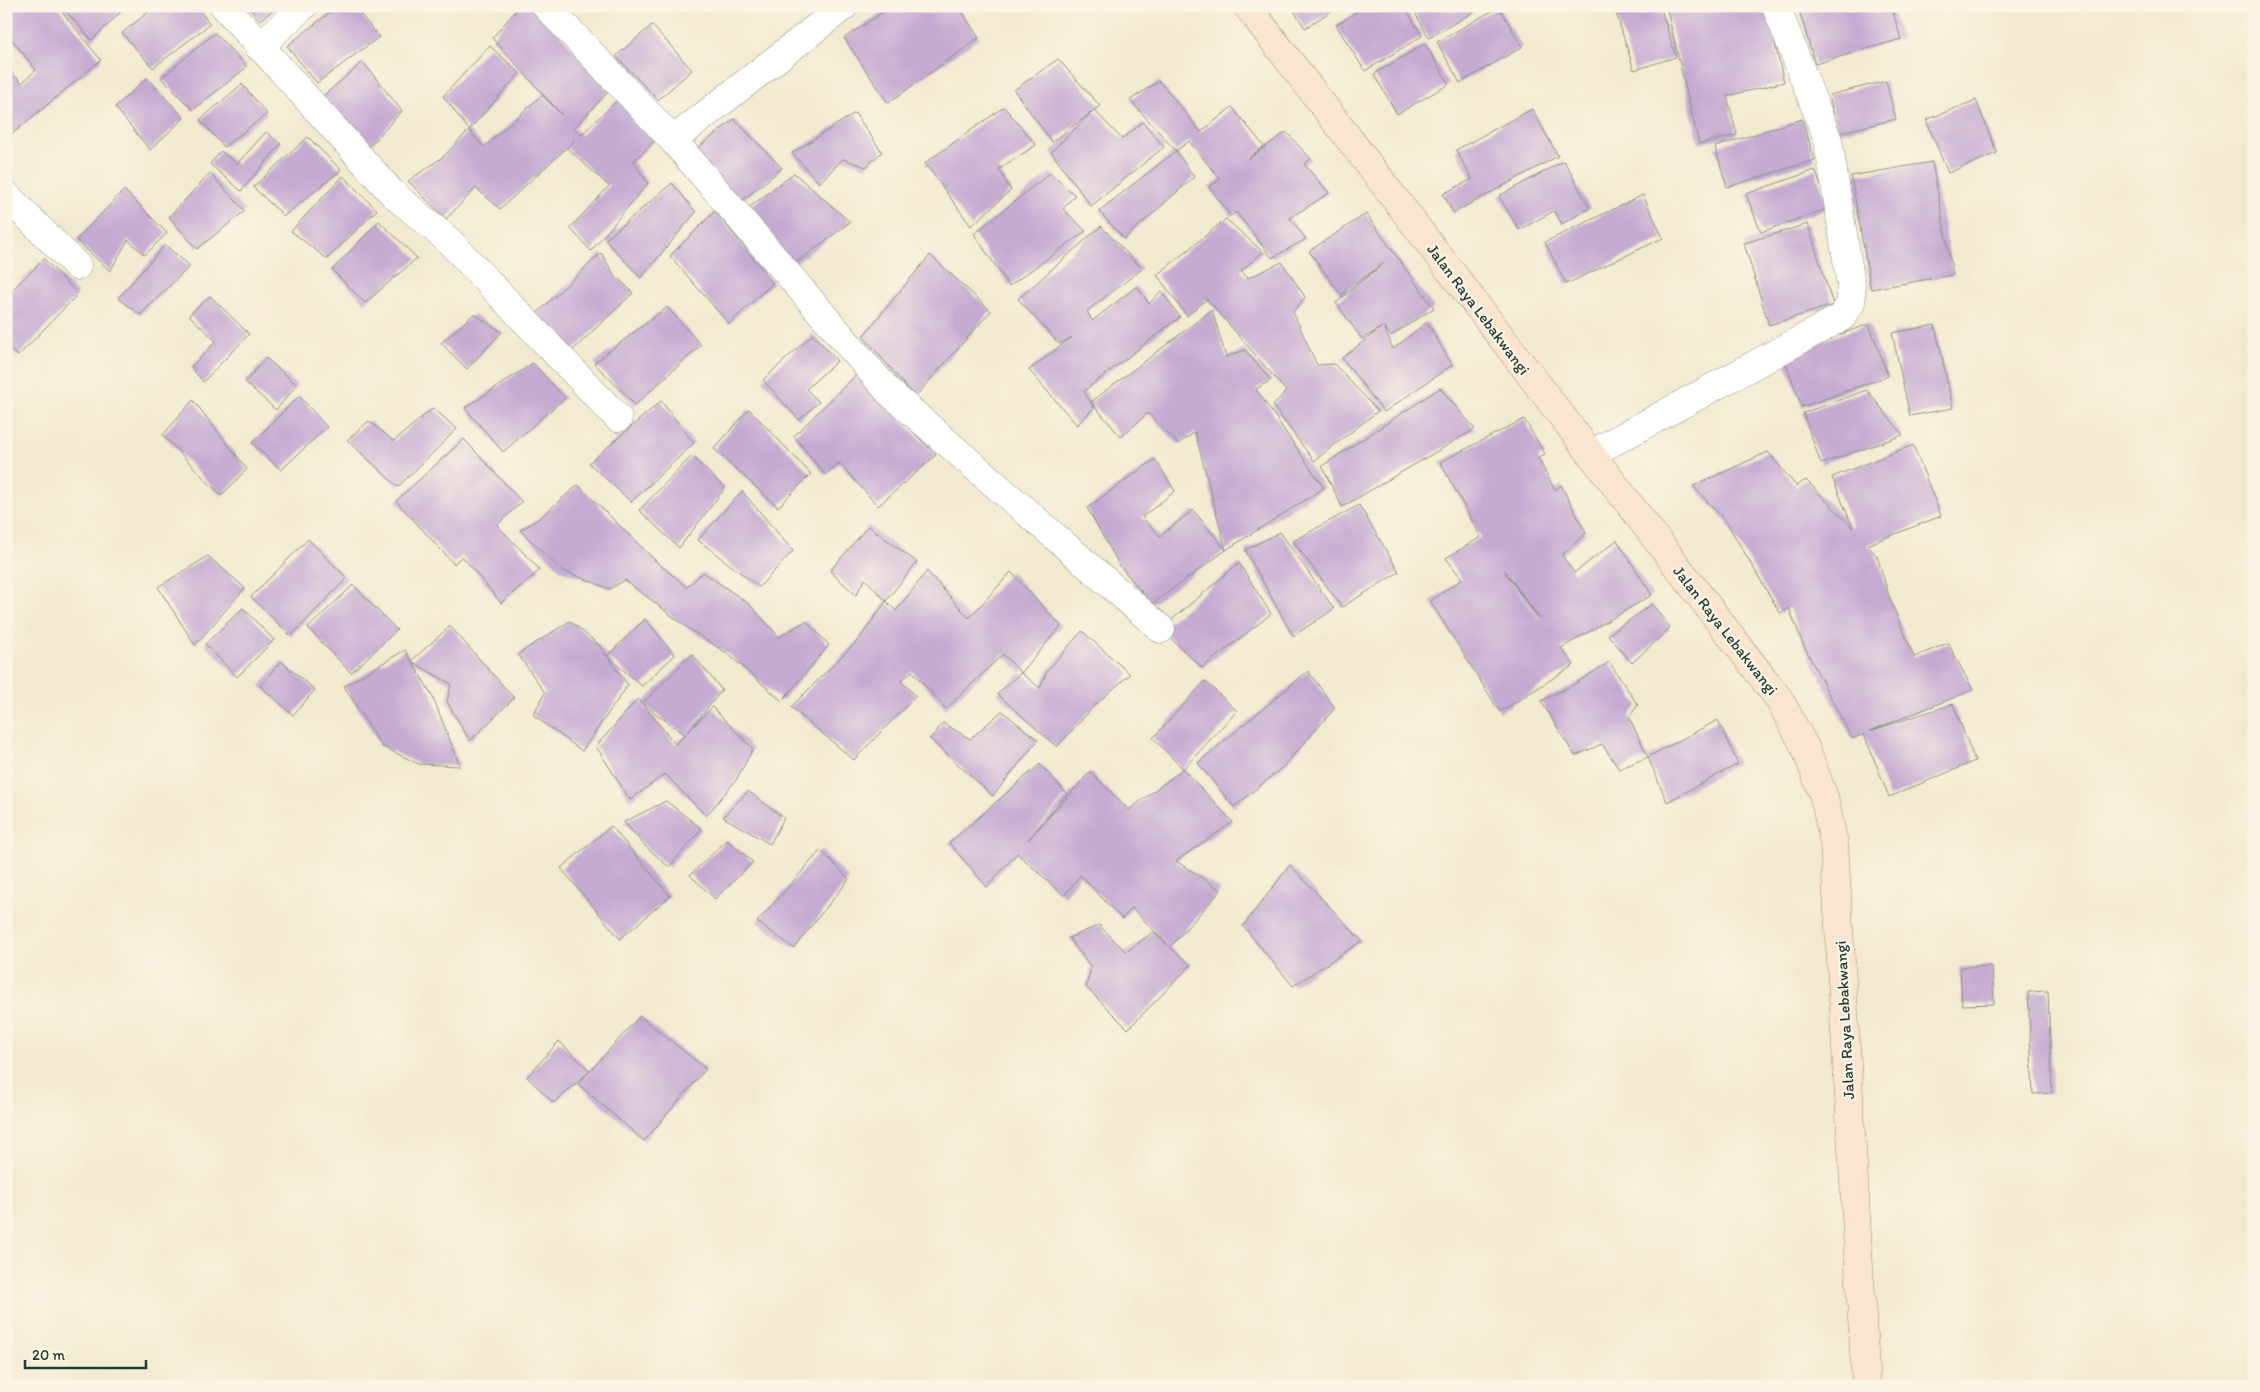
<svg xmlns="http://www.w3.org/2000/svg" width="2260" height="1392" font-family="Itim,sans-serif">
  <rect width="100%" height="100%" fill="#fcf5e5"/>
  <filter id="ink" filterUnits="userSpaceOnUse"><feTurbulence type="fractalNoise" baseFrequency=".02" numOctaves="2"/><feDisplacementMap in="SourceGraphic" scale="10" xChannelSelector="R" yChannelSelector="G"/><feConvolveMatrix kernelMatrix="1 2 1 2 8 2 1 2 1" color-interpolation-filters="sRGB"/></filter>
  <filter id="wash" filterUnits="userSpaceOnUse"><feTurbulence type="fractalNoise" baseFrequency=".0096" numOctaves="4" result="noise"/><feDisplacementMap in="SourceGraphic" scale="20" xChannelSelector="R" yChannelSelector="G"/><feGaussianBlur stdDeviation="1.12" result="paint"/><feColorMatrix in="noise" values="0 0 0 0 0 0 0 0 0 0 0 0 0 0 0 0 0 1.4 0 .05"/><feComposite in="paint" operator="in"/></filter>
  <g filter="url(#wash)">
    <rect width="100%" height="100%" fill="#f2eacf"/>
    <g id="blocks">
      <!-- building -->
      <g fill="#c5aad2" fill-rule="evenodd">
        <path d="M9 6H57L101 60 6 139V67L22 83 36 70 6 32V8Z"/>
        <path d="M61 6H120L123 10 92 40Z"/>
        <path d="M156 6H196L210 24 153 68 122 33Z"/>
        <path d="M247 6H279L260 20Z"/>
        <path d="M338 6H354L379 37 317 83 287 46Z"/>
        <path d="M520 6H533L611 89 574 128 581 135 627 91 665 131 633 162 648 183 591 251 570 228 609 186 567 148 575 140 500 209 476 188 446 219 408 181 443 157 469 130 484 147 542 95 562 115 492 38Z"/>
        <path d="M892 6H958L979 38 888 103 844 38Z"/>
        <path d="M1291 6H1339L1305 28Z"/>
        <path d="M1366 6H1404L1422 36 1365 71 1336 25Z"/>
        <path d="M1411 6H1484L1429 38Z"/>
        <path d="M1614 6H1660L1676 57 1634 70Z"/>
        <path d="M1666 6H1766L1784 82 1727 96 1737 135 1699 144Z"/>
        <path d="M1798 6H1891L1901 39 1815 64Z"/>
        <path d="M1499 7 1522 47 1460 83 1437 42Z"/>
        <path d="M652 25 692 70 658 100 616 56Z"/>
        <path d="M215 33 247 67 193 110 161 78Z"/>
        <path d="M1425 44 1449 84 1397 114 1374 74Z"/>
        <path d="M490 46 520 73 469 130 443 96Z"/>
        <path d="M1058 59 1100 106 1052 142 1014 90Z"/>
        <path d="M363 62 402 111 368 148 323 96Z"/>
        <path d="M147 78 184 118 150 150 115 107Z"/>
        <path d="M1159 81 1201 132 1232 107 1264 146 1248 159 1286 132 1311 159 1304 164 1329 193 1290 218 1306 239 1272 258 1236 212 1231 216 1209 187 1220 179 1189 141 1176 151 1194 177 1124 239 1099 211 1176 151 1130 100Z"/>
        <path d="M1886 81 1896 119 1838 133 1829 95Z"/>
        <path d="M242 84 267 114 224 147 200 120Z"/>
        <path d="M1976 100 1997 153 1948 173 1926 120Z"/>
        <path d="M1004 107 1036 145 999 169 1011 190 971 226 925 163Z"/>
        <path d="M1532 109 1558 156 1453 213 1443 194 1472 179 1456 150Z"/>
        <path d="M1094 110 1122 139 1143 122 1164 147 1091 206 1051 152Z"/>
        <path d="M855 113 882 152 866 167 843 159 819 183 792 153Z"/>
        <path d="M734 119 782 168 738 204 694 151Z"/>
        <path d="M1802 119 1815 160 1727 187 1715 147Z"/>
        <path d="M266 132 281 144 241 191 210 164 221 151 237 164Z"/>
        <path d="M308 137 341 170 284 216 253 187Z"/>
        <path d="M1564 161 1590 208 1562 224 1554 211 1519 230 1499 196Z"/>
        <path d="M1932 162 1953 275 1871 289 1851 176Z"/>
        <path d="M1815 170 1829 208 1761 232 1746 194Z"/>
        <path d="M210 173 245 211 197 249 169 217Z"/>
        <path d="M794 173 850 222 791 267 746 210Z"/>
        <path d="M1050 173 1075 195 1063 209 1086 231 1009 286 974 234Z"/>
        <path d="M343 176 377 210 327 259 291 231Z"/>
        <path d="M672 183 696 212 641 278 605 240Z"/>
        <path d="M124 190 167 233 145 255 128 240 110 271 76 240Z"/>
        <path d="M1643 195 1663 238 1566 284 1545 242Z"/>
        <path d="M715 211 773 283 729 324 670 256Z"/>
        <path d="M1366 214 1434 308 1391 336 1384 326 1393 349 1427 322 1452 365 1384 412 1342 358 1382 327 1362 339 1336 303 1385 262 1341 295 1309 251Z"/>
        <path d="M1226 219 1263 252 1241 271 1248 278 1282 262 1305 297 1293 312 1317 365 1334 364 1378 411 1314 461 1273 406 1286 391 1240 337 1207 299 1187 316 1157 275Z"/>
        <path d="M379 221 417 258 365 303 332 270Z"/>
        <path d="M1808 224 1833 305 1769 325 1744 243Z"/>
        <path d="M1101 226 1142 269 1087 311 1092 321 1137 286 1149 304 1161 291 1180 317 1084 391 1094 408 1077 425 1029 370 1072 337 1059 344 1018 299Z"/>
        <path d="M165 245 190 266 140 315 118 298Z"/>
        <path d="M601 253 614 274 633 293 571 352 535 315Z"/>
        <path d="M930 255 991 311 915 397 863 336Z"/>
        <path d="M44 259 78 294 18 356 6 346V296Z"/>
        <path d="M210 296 249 334 203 382 191 367 216 341 189 315Z"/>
        <path d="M667 307 701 345 635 405 594 363Z"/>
        <path d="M1212 310 1226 357 1245 350 1271 380 1256 389 1324 488 1226 550 1195 432 1178 444 1148 413 1121 437 1091 402Z"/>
        <path d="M474 314 502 332 467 369 441 343Z"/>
        <path d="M1869 324 1888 376 1802 407 1783 355Z"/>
        <path d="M1935 325 1953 408 1910 416 1892 333Z"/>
        <path d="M813 334 837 361 806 389 819 402 799 420 763 380Z"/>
        <path d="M266 358 297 385 276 410 245 382Z"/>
        <path d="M533 363 565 398 503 452 465 408Z"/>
        <path d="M866 365 894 413 936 455 878 506 839 463 825 475 794 436Z"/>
        <path d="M1440 388 1475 429 1342 507 1322 466Z"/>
        <path d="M1867 390 1903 435 1821 464 1803 413Z"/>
        <path d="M299 396 327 427 281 470 252 443Z"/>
        <path d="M193 400 247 469 221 496 163 435Z"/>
        <path d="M661 401 694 443 631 502 589 463Z"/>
        <path d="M433 408 457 429 398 487 347 440 369 421 394 441Z"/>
        <path d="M749 409 811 474 778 507 714 449Z"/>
        <path d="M1524 419 1545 454 1538 458 1555 490 1561 485 1586 533 1562 555 1574 573 1617 540 1652 595 1561 648 1574 665 1500 712 1430 601 1462 579 1446 558 1481 537 1440 462ZM1505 571 1540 619H1539L1521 595Z"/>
        <path d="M464 439 522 502 497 525 540 570 501 603 462 556 454 564 396 501Z"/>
        <path d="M1913 445 1941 516 1867 545 1877 556 1890 599 1914 657 1948 643 1973 690 1870 731 1953 704 1975 761 1889 797 1864 734 1852 739 1803 644 1789 608 1780 613 1727 523 1693 486 1768 452 1796 486 1806 480 1853 528 1832 477Z"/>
        <path d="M692 456 725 488 679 548 639 510Z"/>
        <path d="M1155 459 1175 491 1142 517 1160 536 1193 510 1226 550 1152 604 1120 566 1087 508Z"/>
        <path d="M578 485 659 564 687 587 703 572 749 604 779 637 806 621 829 645 782 701 728 654 689 629 625 580 610 589 561 570 520 530 537 520Z"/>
        <path d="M742 491 793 551 759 587 698 540Z"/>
        <path d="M1359 505 1399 572 1342 607 1293 541Z"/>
        <path d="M868 526 917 562 886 601 865 579 856 595 830 571Z"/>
        <path d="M1280 532 1334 609 1293 636 1245 550Z"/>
        <path d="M308 539 347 578 291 636 251 597Z"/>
        <path d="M208 556 245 588 195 645 158 587Z"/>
        <path d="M1239 563 1271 614 1202 668 1161 629Z"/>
        <path d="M927 571 969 618 1011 572 1061 626 1021 673 1003 654 946 709 912 671 901 681 916 696 854 760 791 707 859 639 886 601 896 611Z"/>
        <path d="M353 585 397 630 351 673 308 628Z"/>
        <path d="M1652 604 1670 628 1632 663 1608 635Z"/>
        <path d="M243 608 274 640 237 677 205 644Z"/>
        <path d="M645 619 675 655 642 686 607 656 628 685 582 751 533 715 545 693 518 654 570 621 599 645 607 656Z"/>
        <path d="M450 626 514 698 470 741 447 702 451 684 411 661Z"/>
        <path d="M1082 631 1130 674 1095 705 1057 747 997 694 1021 673 1040 688 1047 671Z"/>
        <path d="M405 650 432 695 460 766 419 764 381 746 344 686Z"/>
        <path d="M692 654 722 690 688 732 712 707 753 749 736 780 706 816 665 774 630 800 596 746 638 699 641 702 675 744 686 735 642 704Z"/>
        <path d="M281 661 315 690 293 715 260 686Z"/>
        <path d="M1609 662 1638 705 1629 717 1648 757 1718 720 1738 764 1667 802 1648 757 1619 769 1602 744 1575 756 1541 701 1573 685Z"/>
        <path d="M1308 671 1335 708 1284 766 1234 807 1198 763Z"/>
        <path d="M1205 681 1237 711 1183 769 1153 738Z"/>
        <path d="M1002 711 1038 740 993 796 930 739 943 723 970 739Z"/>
        <path d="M1040 764 1067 794 1028 840 1090 772 1129 810 1183 769 1233 822 1176 861 1221 890 1170 947 1191 965 1128 1029 1086 987 1091 967 1069 938 1099 925 1126 952 1153 932 1168 945 1132 908 1122 919 1080 875 1064 896 1017 853 987 887 949 843Z"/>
        <path d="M748 791 784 818 770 844 723 817Z"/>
        <path d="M666 801 702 829 669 867 645 846 624 822Z"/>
        <path d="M611 826 670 896 620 939 561 868Z"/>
        <path d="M727 840 753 862 715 899 690 875Z"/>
        <path d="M821 850 849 879 794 948 757 922Z"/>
        <path d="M1290 865 1362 941 1293 986 1243 926Z"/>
        <path d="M1992 966 1994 1004 1962 1005 1960 967Z"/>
        <path d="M2048 991 2052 1093 2033 1094 2028 992Z"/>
        <path d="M640 1016 706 1069 644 1141 578 1084Z"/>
        <path d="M559 1041 590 1071 554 1103 527 1077Z"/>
      </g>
    </g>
  </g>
  <g filter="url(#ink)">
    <use href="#blocks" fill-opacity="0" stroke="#889482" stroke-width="1"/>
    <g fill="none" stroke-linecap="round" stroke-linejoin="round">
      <!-- street casing -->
      <g stroke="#889482" stroke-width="29">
        <g id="street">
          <path d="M224 6 393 194 448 240 618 418"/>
          <path d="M546 6 673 140 889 392 1161 629"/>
          <path d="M259 47 303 6"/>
          <path d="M673 140 844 6"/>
          <path d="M6 195 77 266"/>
          <path d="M1591 454 1842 317 1851 303V285L1828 140 1776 6"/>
        </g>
      </g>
      <!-- secondary casing -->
      <g stroke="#889482" stroke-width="29">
        <path id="secondary" d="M1247 6 1779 699 1805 747 1824 797 1834 843 1866 1386"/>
      </g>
      <!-- street -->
      <use href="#street" stroke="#fff" stroke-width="28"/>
      <!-- secondary -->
      <use href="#secondary" stroke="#fce5cf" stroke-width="28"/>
    </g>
  </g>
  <g text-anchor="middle" stroke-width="4.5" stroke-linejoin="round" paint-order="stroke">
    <!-- street labels -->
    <g font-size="16" fill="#1f3d34" stroke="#fcf5e5">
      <text transform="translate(1479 309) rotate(53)" y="6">Jalan Raya Lebakwangi</text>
      <text transform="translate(1726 630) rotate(52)" y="6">Jalan Raya Lebakwangi</text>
      <text transform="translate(1844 1020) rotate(-93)" y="6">Jalan Raya Lebakwangi</text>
    </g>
  </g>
  <!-- margin -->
  <rect width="2260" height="1392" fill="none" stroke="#fcf5e5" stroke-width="25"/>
  <!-- scale -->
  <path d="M25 1360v8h121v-8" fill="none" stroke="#1f3d34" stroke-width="2.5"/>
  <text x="32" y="1360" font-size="15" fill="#1f3d34" stroke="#fcf5e5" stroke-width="4" paint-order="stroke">20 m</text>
</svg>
